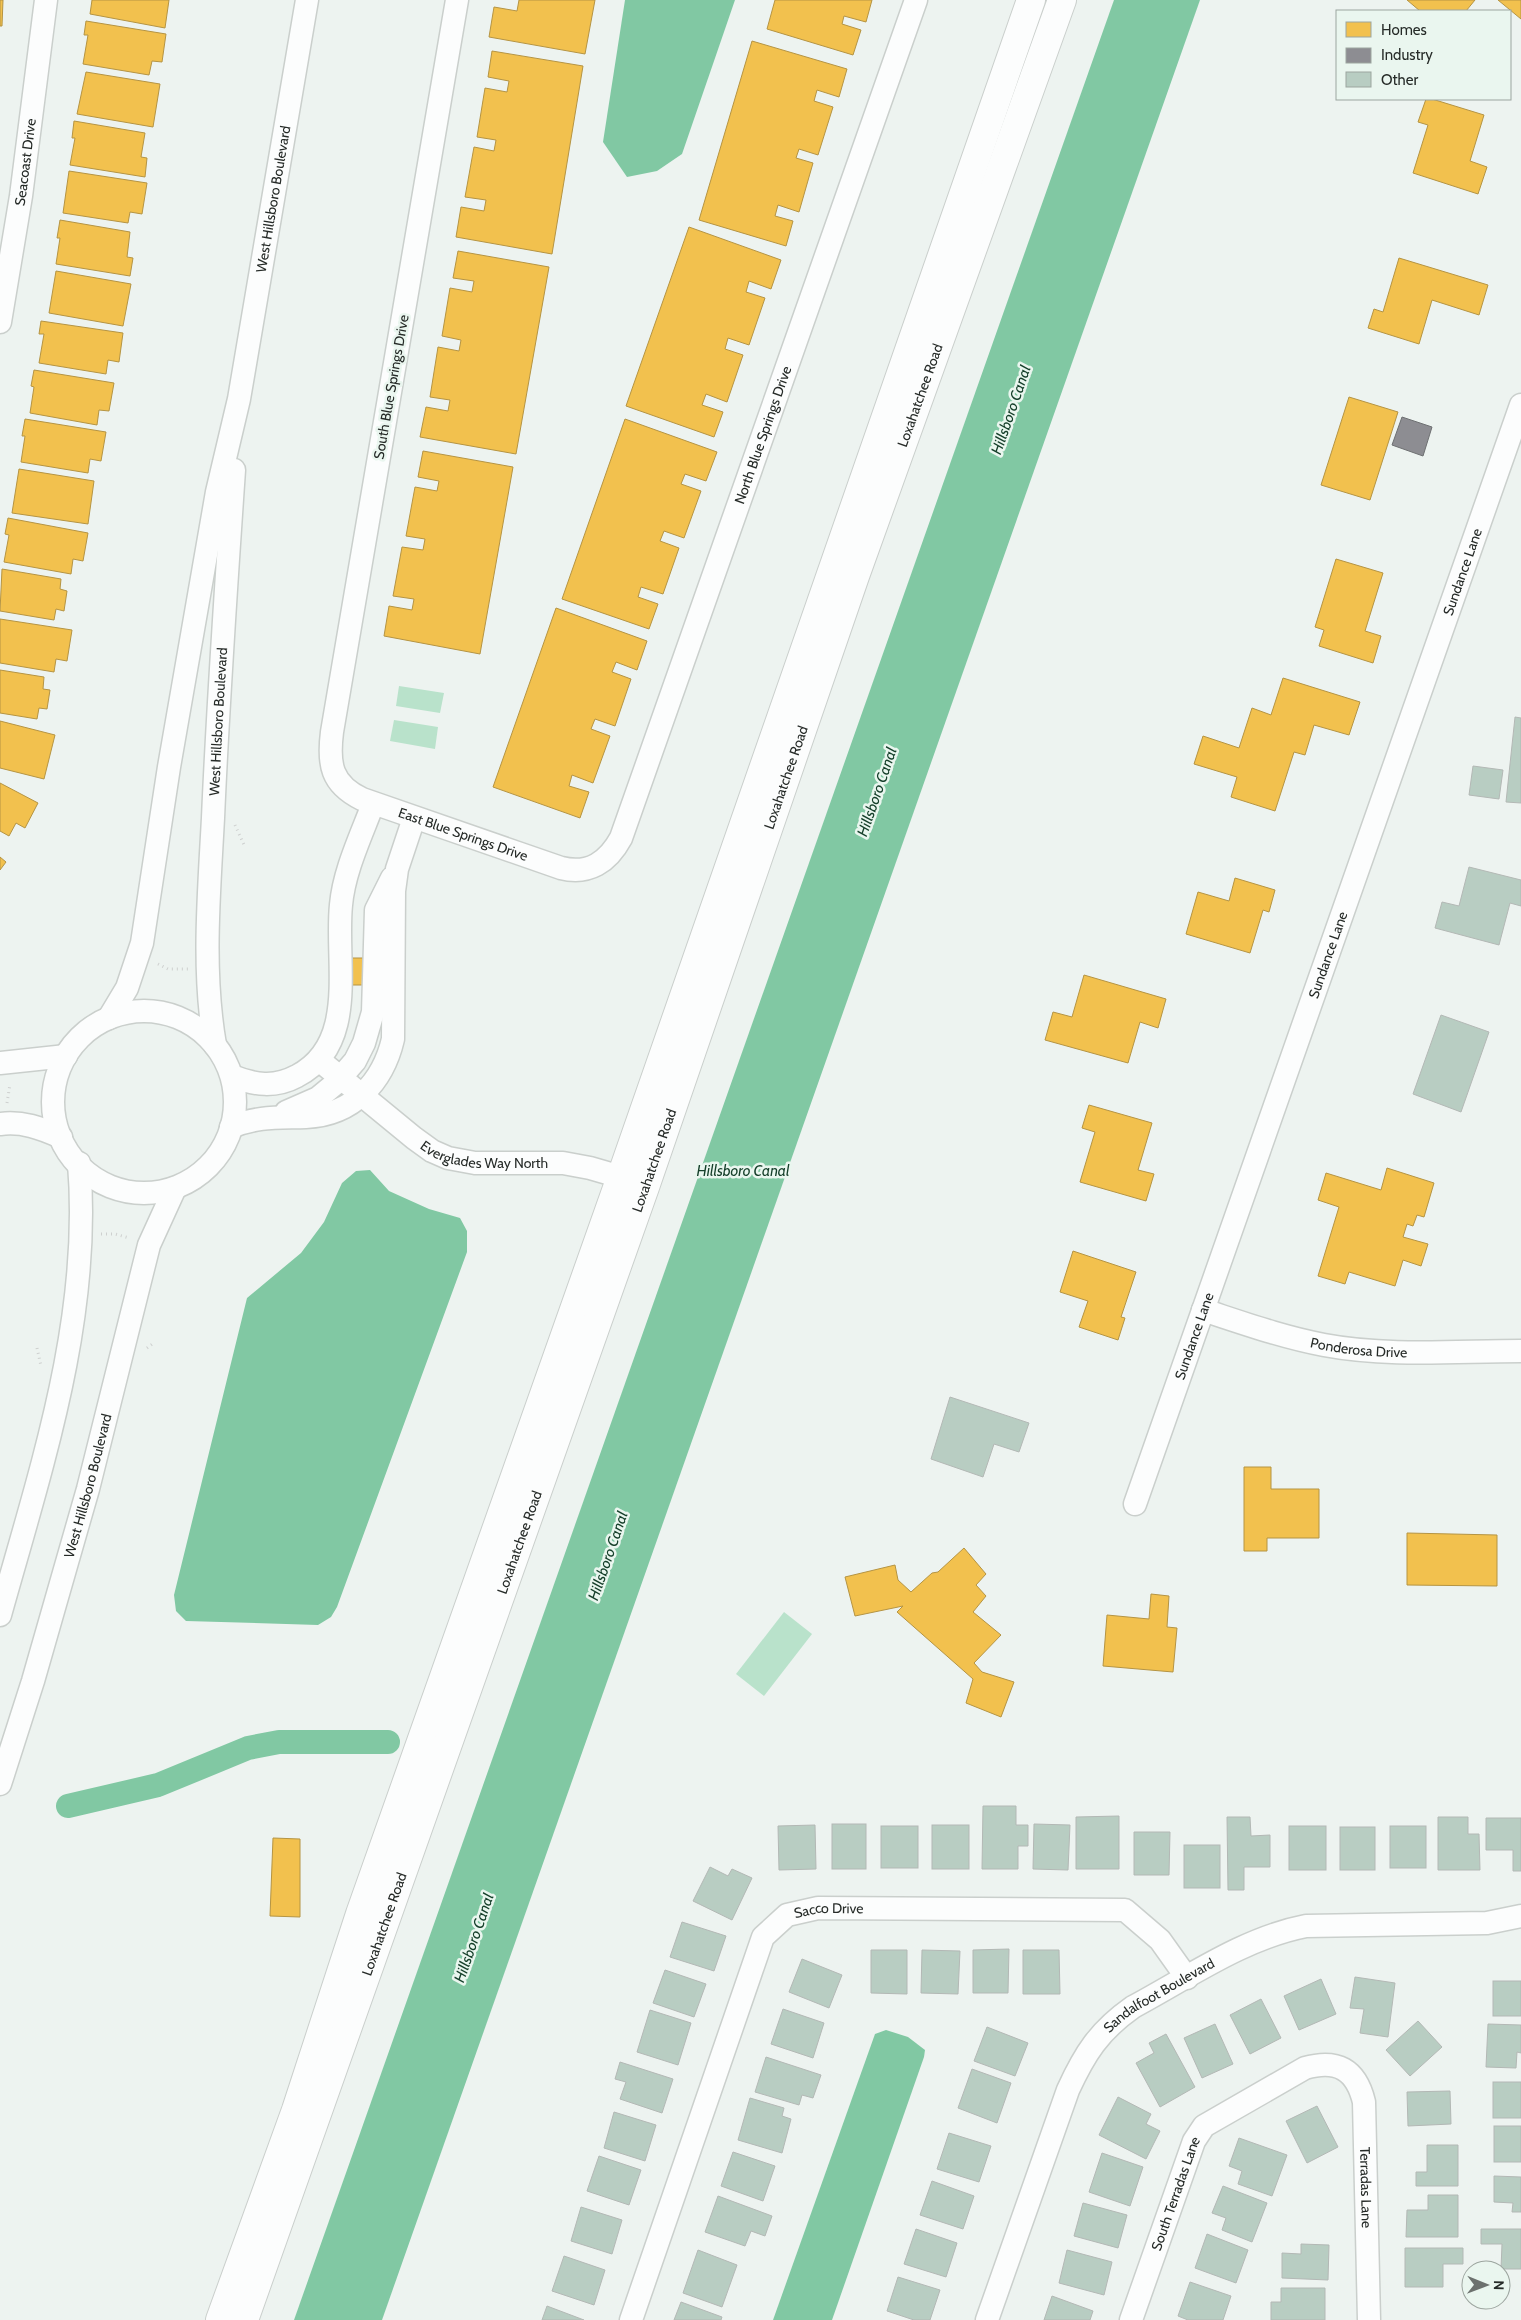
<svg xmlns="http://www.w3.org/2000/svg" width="1521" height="2320" font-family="Cabin,sans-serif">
  <rect width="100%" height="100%" fill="#edf3f0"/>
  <!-- green -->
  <g fill="#b9e2cb">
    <path d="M399 686 444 693 440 713 396 706Z"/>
    <path d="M394 720 438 727 435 749 390 741Z"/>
    <path d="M784 1612 812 1634 764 1696 736 1674Z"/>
  </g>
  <!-- water -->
  <g fill="#81c8a3">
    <path d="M625 0H735L682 154 657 171 627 177 603 142Z"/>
    <path d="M1114 0H1200L382 2320H294Z"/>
    <path d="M370 1170 389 1191 429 1209 460 1218 467 1231V1252L337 1607 331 1617 318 1625 186 1621 176 1611 174 1595 247 1298 301 1253 324 1222 342 1183 356 1171Z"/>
    <path d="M886 2030 908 2037 925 2050 924 2057 832 2320H773L875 2034Z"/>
  </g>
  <!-- homes -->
  <g fill="#f2c14e" stroke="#b59443">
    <path d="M0 0H3L2 26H0Z"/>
    <path d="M92 0H169L165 28 90 14Z"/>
    <path d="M519 0H595L585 54 489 37 494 7 517 11Z"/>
    <path d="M775 0H872L866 22 844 16 842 24 861 30 853 55 767 29Z"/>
    <path d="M1407 0H1475L1466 11H1420Z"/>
    <path d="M1498 0H1521V19Z"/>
    <path d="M86 21 166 34 162 62 152 61 149 75 83 64 88 35H84Z"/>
    <path d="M752 41 847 69 839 97 817 90 814 101 833 107 818 155 799 149 796 158 813 163 799 212 778 205 775 216 793 221 786 246 699 220Z"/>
    <path d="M492 51 583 66 552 254 456 237 461 207 484 211 486 200 465 197 474 147 494 151 496 140 477 137 485 88 507 92 509 81 488 77Z"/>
    <path d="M86 72 160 84 153 127 77 114Z"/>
    <path d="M1426 99H1432L1484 115 1470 161 1487 167 1478 194 1413 173 1428 125 1418 122Z"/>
    <path d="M74 121 145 133 141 157 147 158 145 177 70 165 75 138H72Z"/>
    <path d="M69 171 147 183 142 214 130 212 128 223 63 213Z"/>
    <path d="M60 220 130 232 127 257 133 258 130 276 56 264 60 238H57Z"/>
    <path d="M689 227 781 260 771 289 749 281 746 292 765 298 749 345 728 338 725 349 743 355 727 402 706 394 702 405 723 412 714 437 626 406Z"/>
    <path d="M458 251 549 267 516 454 420 437 426 407 448 411 450 400 430 397 438 347 459 351 461 340 442 336 450 288 472 292 474 281 453 278Z"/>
    <path d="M1399 258 1488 285 1479 315 1432 300 1419 344 1368 328 1374 309 1383 312Z"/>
    <path d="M56 271 131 284 123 326 49 313Z"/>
    <path d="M41 321 123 333 119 362 108 360 106 374 39 363 44 334H39Z"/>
    <path d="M34 370 114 383 109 411 99 410 97 425 30 413 34 387 31 386Z"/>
    <path d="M1349 397 1398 412 1370 500 1321 485Z"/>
    <path d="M25 419 106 432 101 461 90 459 88 473 21 462 25 436H22Z"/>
    <path d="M625 419 717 452 706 481 685 474 681 484 701 491 684 538 664 531 660 541 679 548 663 594 641 587 638 597 658 604 649 629 562 599Z"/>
    <path d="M423 451 513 467 480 654 384 636 389 606 412 610 414 599 393 596 402 547 423 550 425 539 406 536 415 487 437 491 439 481 418 477Z"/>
    <path d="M19 469 94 481 88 524 12 513Z"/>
    <path d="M8 518 88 533 83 561 73 559 71 574 4 562 9 535 5 534Z"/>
    <path d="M1336 559 1383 573 1365 631 1381 636 1373 663 1319 646 1324 630 1315 627Z"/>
    <path d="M2 569 61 579 60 589 67 591 64 611 56 609 54 620 0 611Z"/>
    <path d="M556 608 647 641 637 670 616 662 612 672 631 679 615 726 595 719 591 729 610 736 593 783 572 775 569 786 589 792 580 818 493 787Z"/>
    <path d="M0 619 72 630 67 661 56 659 54 672 0 663Z"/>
    <path d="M0 670 44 677 43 689 50 690 47 709 39 708 37 719 0 713Z"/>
    <path d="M1283 678 1360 702 1349 735 1314 725 1305 755 1294 752 1275 811 1231 797 1237 777 1194 764 1203 736 1239 748 1252 708 1271 715Z"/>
    <path d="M0 721 55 735 44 779 0 768Z"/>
    <path d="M0 783 38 803 25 828 16 823 9 836 0 831Z"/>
    <path d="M0 857 6 862 0 870Z"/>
    <path d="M1235 878 1275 890 1269 912 1263 910 1250 953 1186 934 1198 892 1229 901Z"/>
    <rect x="351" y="958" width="15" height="27"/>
    <path d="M1084 975 1166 999 1158 1028 1140 1022 1128 1063 1045 1040 1053 1012 1072 1017Z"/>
    <path d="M1089 1105 1152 1123 1138 1170 1154 1174 1146 1201 1080 1182 1095 1132 1082 1128Z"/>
    <path d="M1387 1168 1434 1183 1424 1217 1417 1215 1413 1226 1407 1224 1403 1237 1428 1244 1421 1266 1403 1260 1395 1286 1349 1272 1345 1284 1318 1276 1339 1207 1318 1200 1326 1173 1381 1190Z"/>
    <path d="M1073 1251 1136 1272 1121 1317 1125 1318 1118 1340 1079 1327 1088 1301 1060 1292Z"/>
    <path d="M1244 1467H1271V1489H1319V1538H1267V1551H1244Z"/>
    <path d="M1407 1533 1497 1535V1586L1407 1585Z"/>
    <path d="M964 1548 986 1574 976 1585 986 1596 973 1612 1001 1635 974 1663 982 1672 1014 1682 1001 1717 966 1703 973 1679 897 1612 903 1606 855 1616 845 1577 895 1565 898 1580 911 1592 932 1573 938 1572Z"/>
    <path d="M1151 1594 1169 1596 1167 1627 1177 1628 1173 1672 1103 1666 1107 1615 1149 1619Z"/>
    <path d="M273 1838 300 1839V1917L270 1916Z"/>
  </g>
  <!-- industry -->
  <path fill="#8d8d92" stroke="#6e7072" d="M1402 417 1432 427 1423 456 1392 445Z"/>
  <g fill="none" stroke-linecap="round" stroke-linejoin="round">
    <!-- canal -->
    <path stroke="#81c8a3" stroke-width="24" d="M68 1806 158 1785 248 1748 279 1742H388"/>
  </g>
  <!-- building -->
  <g fill="#b8cdc2" stroke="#b3b8b5">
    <path d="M1515 717 1521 718V803L1506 802Z"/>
    <path d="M1473 766 1503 770 1499 799 1469 795Z"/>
    <path d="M1469 867 1521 880V906L1510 903 1499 945 1435 928 1442 902 1459 906Z"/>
    <path d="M1441 1015 1489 1032 1461 1112 1413 1094Z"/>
    <path d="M950 1397 1029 1423 1019 1452 994 1444 983 1477 931 1459Z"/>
    <path d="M983 1806H1016V1825H1028V1846H1018V1869H982Z"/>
    <path d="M1119 1816V1869H1076V1817Z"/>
    <path d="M1227 1817H1250L1251 1836 1270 1835V1867H1244V1890H1228Z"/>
    <path d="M1438 1817H1468V1834H1479L1480 1870H1438Z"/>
    <path d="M1486 1818H1521V1871H1513V1850H1486Z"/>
    <rect x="832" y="1824" width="34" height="45"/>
    <path d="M1034 1824 1070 1825 1068 1870 1033 1869Z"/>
    <path d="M815 1825 816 1869 779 1870 778 1826Z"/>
    <rect x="932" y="1825" width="37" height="44"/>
    <rect x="881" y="1826" width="37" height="42"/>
    <rect x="1289" y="1826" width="37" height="44"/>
    <rect x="1390" y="1826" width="36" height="42"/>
    <rect x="1340" y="1827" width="35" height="43"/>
    <path d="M1134 1832H1170L1169 1875H1134Z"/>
    <rect x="1184" y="1845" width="36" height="43"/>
    <path d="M710 1867 728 1876 732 1869 752 1878 732 1920 693 1901Z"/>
    <path d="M682 1922 726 1936 714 1971 670 1957Z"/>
    <path d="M1009 1949 1008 1993H973V1950Z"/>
    <path d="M871 1950H907V1994L871 1993Z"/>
    <path d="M922 1950 960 1951 958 1994 921 1993Z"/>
    <path d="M1023 1950H1059L1060 1994H1023Z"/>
    <path d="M802 1959 842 1975 829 2008 789 1992Z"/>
    <path d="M665 1970 706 1984 694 2017 653 2003Z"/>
    <path d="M1355 1977 1395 1983 1388 2037 1360 2033 1364 2009 1350 2008Z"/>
    <path d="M1321 1979 1336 2014 1299 2030 1284 1996Z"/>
    <rect x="1493" y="1981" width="28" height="35"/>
    <path d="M1261 1999 1281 2038 1250 2054 1230 2015Z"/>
    <path d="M783 2009 824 2023 813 2058 771 2044Z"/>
    <path d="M650 2010 691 2023 678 2065 637 2052Z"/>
    <path d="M1418 2021 1442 2047 1410 2076 1386 2050Z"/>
    <path d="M1215 2024 1233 2064 1202 2078 1184 2038Z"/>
    <path d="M1488 2024 1521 2025V2053L1517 2052 1516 2068 1486 2067Z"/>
    <path d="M987 2027 1028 2043 1015 2076 974 2061Z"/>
    <path d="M1166 2034 1195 2087 1160 2107 1136 2063 1154 2053 1149 2043Z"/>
    <path d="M766 2057 821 2075 813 2098 802 2095 799 2105 755 2092Z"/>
    <path d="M620 2062 673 2079 662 2113 620 2099 626 2082 615 2079Z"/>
    <path d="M972 2069 1011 2083 997 2123 958 2108Z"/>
    <rect x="1493" y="2082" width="28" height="36"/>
    <path d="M1450 2091 1451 2124 1408 2126 1407 2092Z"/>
    <path d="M1118 2097 1151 2114 1146 2124 1160 2131 1146 2159 1099 2135Z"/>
    <path d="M750 2098 784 2108 782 2116 791 2119 782 2153 738 2140Z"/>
    <path d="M1317 2106 1338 2147 1307 2163 1286 2121Z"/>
    <path d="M614 2112 656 2125 645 2161 604 2148Z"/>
    <rect x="1494" y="2126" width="27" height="36"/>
    <path d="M949 2133 991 2146 979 2182 937 2169Z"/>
    <path d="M1239 2138 1287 2155 1272 2196 1238 2184 1242 2171 1229 2166Z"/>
    <path d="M1427 2145H1458V2186H1416V2172H1427Z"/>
    <path d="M733 2152 775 2166 763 2201 721 2186Z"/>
    <path d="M1102 2153 1143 2167 1130 2206 1089 2192Z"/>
    <path d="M599 2156 641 2170 629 2205 587 2191Z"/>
    <path d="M1494 2176 1521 2177V2212H1512L1513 2203 1494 2202Z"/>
    <path d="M932 2181 974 2196 963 2229 920 2215Z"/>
    <path d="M1223 2186 1267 2203 1252 2242 1222 2230 1226 2218 1212 2213Z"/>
    <path d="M1428 2195H1458V2237H1406L1407 2210H1428Z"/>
    <path d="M718 2196 772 2216 765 2236 751 2231 745 2246 705 2232Z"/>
    <path d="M1083 2203 1127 2215 1118 2248 1074 2236Z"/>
    <path d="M581 2207 622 2220 612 2254 571 2241Z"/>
    <path d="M916 2229 957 2243 946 2277 904 2264Z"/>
    <path d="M1481 2229H1521V2269H1501L1502 2244H1481Z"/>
    <path d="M1207 2234 1248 2250 1236 2283 1195 2268Z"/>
    <path d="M1301 2244 1329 2245 1328 2280 1282 2278V2253L1301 2254Z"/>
    <path d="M1405 2248H1463V2264H1443V2287H1405Z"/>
    <path d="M698 2250 737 2265 722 2307 683 2293Z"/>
    <path d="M1067 2250 1112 2262 1104 2295 1059 2283Z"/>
    <path d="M564 2256 605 2270 594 2305 552 2291Z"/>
    <path d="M898 2277 940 2290 930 2320H914L887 2311Z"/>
    <path d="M1190 2282 1231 2296 1223 2320H1188L1178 2316Z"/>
    <path d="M1281 2288H1325V2320H1271V2302H1281Z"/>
    <path d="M1052 2296 1093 2311 1090 2320H1044Z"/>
    <path d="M681 2302 722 2317 721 2320H674Z"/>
    <path d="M547 2306 584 2320H542Z"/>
  </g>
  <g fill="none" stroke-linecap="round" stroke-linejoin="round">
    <!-- minor casing -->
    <g stroke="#cacfcc" stroke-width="25">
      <g id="minor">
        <path id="s1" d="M457 0 332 732C328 764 331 784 362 799L561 868C589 875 608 862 621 838L916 0"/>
        <path id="s2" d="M0 322 21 196 46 0"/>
        <circle cx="144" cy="1102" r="91"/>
        <path id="s3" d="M109 1018 127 988 142 943 169 767 217 492 239 399 307 0"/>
        <path id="s4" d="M215 1045C202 970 209 894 213 818 218 702 226 586 234 470"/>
        <path id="s5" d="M319 1060 414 1138 432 1151 448 1158 475 1163H563L590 1168 621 1177"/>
        <path d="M0 1063 66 1056"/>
        <path d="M232 1076C254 1085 275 1088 297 1076 359 1044 335 962 341 905 344 871 361 836 373 804"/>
        <path d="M286 1112 318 1098 335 1084 355 1061 364 1043 373 1012 376 910 392 878"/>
        <path d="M0 1124C22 1121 41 1128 61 1137"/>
        <path d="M231 1127C257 1116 280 1118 306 1117 353 1115 383 1082 393 1039L394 891 397 869 414 818"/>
        <path id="s6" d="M1203 1310C1243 1323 1282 1337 1324 1345 1388 1357 1456 1351 1521 1351"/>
        <path id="s7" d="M1135 1504 1521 405"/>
        <path d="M0 1615C41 1468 92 1318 79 1163"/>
        <path id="s8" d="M0 1784 33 1681 88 1489 149 1245 175 1188"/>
        <path id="s9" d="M631 2320 763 1937 787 1915 818 1908 1125 1910 1160 1940 1187 1978"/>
        <path id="s10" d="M987 2320 1068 2090C1085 2053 1099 2031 1133 2007 1189 1977 1244 1938 1306 1926L1487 1923 1521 1916"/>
        <path id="s11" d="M1131 2320 1194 2141 1204 2126 1305 2068C1337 2059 1356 2069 1364 2102L1369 2320"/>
      </g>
    </g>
    <!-- secondary casing -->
    <g stroke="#cacfcc" stroke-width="30">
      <g id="secondary">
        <path d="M220 2320 296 2110 360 1914 621 1177 1031 0"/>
        <path id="s12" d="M244 2320 645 1187 855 576 1062 0"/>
      </g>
    </g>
    <!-- path -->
    <g stroke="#ced0cf" stroke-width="3" stroke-dasharray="1 4" stroke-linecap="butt">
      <path d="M235 825 245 847"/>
      <path d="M158 964 168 969H188"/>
      <path d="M7 1103 10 1084"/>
      <path d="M101 1234H115L129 1238"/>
      <path d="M37 1348 41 1366"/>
      <path d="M147 1348 155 1342"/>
    </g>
    <!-- minor -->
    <use href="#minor" stroke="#fcfdfd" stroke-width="22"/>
    <!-- secondary -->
    <use href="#secondary" stroke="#fcfdfd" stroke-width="28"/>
  </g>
  <g text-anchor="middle" stroke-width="5" stroke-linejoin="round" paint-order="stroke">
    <!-- street labels -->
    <g font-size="14" fill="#262b28" stroke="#eaf6ef">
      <text dy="5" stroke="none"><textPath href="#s2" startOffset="162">Seacoast Drive</textPath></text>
      <text dy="5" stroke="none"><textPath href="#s3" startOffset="838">West Hillsboro Boulevard</textPath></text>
      <text transform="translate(391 387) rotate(-80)" y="5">South Blue Springs Drive</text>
      <text dy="5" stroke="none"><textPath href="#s12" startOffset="2040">Loxahatchee Road</textPath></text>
      <text dy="5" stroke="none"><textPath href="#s1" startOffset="1534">North Blue Springs Drive</textPath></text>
      <text dy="5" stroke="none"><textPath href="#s7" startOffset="988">Sundance Lane</textPath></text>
      <text dy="5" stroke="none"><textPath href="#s4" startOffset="324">West Hillsboro Boulevard</textPath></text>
      <text dy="5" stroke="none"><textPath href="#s12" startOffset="1635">Loxahatchee Road</textPath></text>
      <text dy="5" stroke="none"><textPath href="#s1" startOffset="930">East Blue Springs Drive</textPath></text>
      <text dy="5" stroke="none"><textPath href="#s7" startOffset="582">Sundance Lane</textPath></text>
      <text dy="5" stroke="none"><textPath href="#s5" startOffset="198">Everglades Way North</textPath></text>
      <text dy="5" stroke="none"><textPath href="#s12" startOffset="1230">Loxahatchee Road</textPath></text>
      <text dy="5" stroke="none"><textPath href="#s7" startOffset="178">Sundance Lane</textPath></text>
      <text dy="5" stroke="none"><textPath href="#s6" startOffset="161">Ponderosa Drive</textPath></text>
      <text dy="5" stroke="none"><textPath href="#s8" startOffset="311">West Hillsboro Boulevard</textPath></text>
      <text dy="5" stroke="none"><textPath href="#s12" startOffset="825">Loxahatchee Road</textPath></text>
      <text dy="5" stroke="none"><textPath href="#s9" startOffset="480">Sacco Drive</textPath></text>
      <text dy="5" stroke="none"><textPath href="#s12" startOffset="420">Loxahatchee Road</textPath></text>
      <text dy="5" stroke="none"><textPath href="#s10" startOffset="379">Sandalfoot Boulevard</textPath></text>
      <text dy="5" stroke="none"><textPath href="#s11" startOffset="489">Terradas Lane</textPath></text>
      <text dy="5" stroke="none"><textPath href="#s11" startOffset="134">South Terradas Lane</textPath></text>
    </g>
    <!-- water labels -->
    <g font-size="15" font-style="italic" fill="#16402b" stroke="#eaf6ef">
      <text transform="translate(1011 410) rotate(-71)" y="5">Hillsboro Canal</text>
      <text transform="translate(877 792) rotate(-71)" y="5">Hillsboro Canal</text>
      <text x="743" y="1176">Hillsboro Canal</text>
      <text transform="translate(608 1556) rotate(-71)" y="5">Hillsboro Canal</text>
      <text transform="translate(474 1938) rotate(-71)" y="5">Hillsboro Canal</text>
    </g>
  </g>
  <!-- legend -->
  <rect x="1336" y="10" width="175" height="90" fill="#eaf6ef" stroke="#9ca59f"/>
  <rect x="1346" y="22" width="25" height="15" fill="#f2c14e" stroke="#9ca59f"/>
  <text x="1381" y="35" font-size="15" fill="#262b28">Homes</text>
  <rect x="1346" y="48" width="25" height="15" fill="#8d8d92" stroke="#9ca59f"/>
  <text x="1381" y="60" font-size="15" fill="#262b28">Industry</text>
  <rect x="1346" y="72" width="25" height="15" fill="#b8cdc2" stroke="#9ca59f"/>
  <text x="1381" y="85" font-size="15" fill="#262b28">Other</text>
  <!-- north arrow -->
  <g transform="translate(1486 2285) rotate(91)"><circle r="24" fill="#eaf6ef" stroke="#9ca59f"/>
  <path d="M0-4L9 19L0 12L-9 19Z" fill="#6c716e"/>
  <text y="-8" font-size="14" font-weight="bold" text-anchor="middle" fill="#262b28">N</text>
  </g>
</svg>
